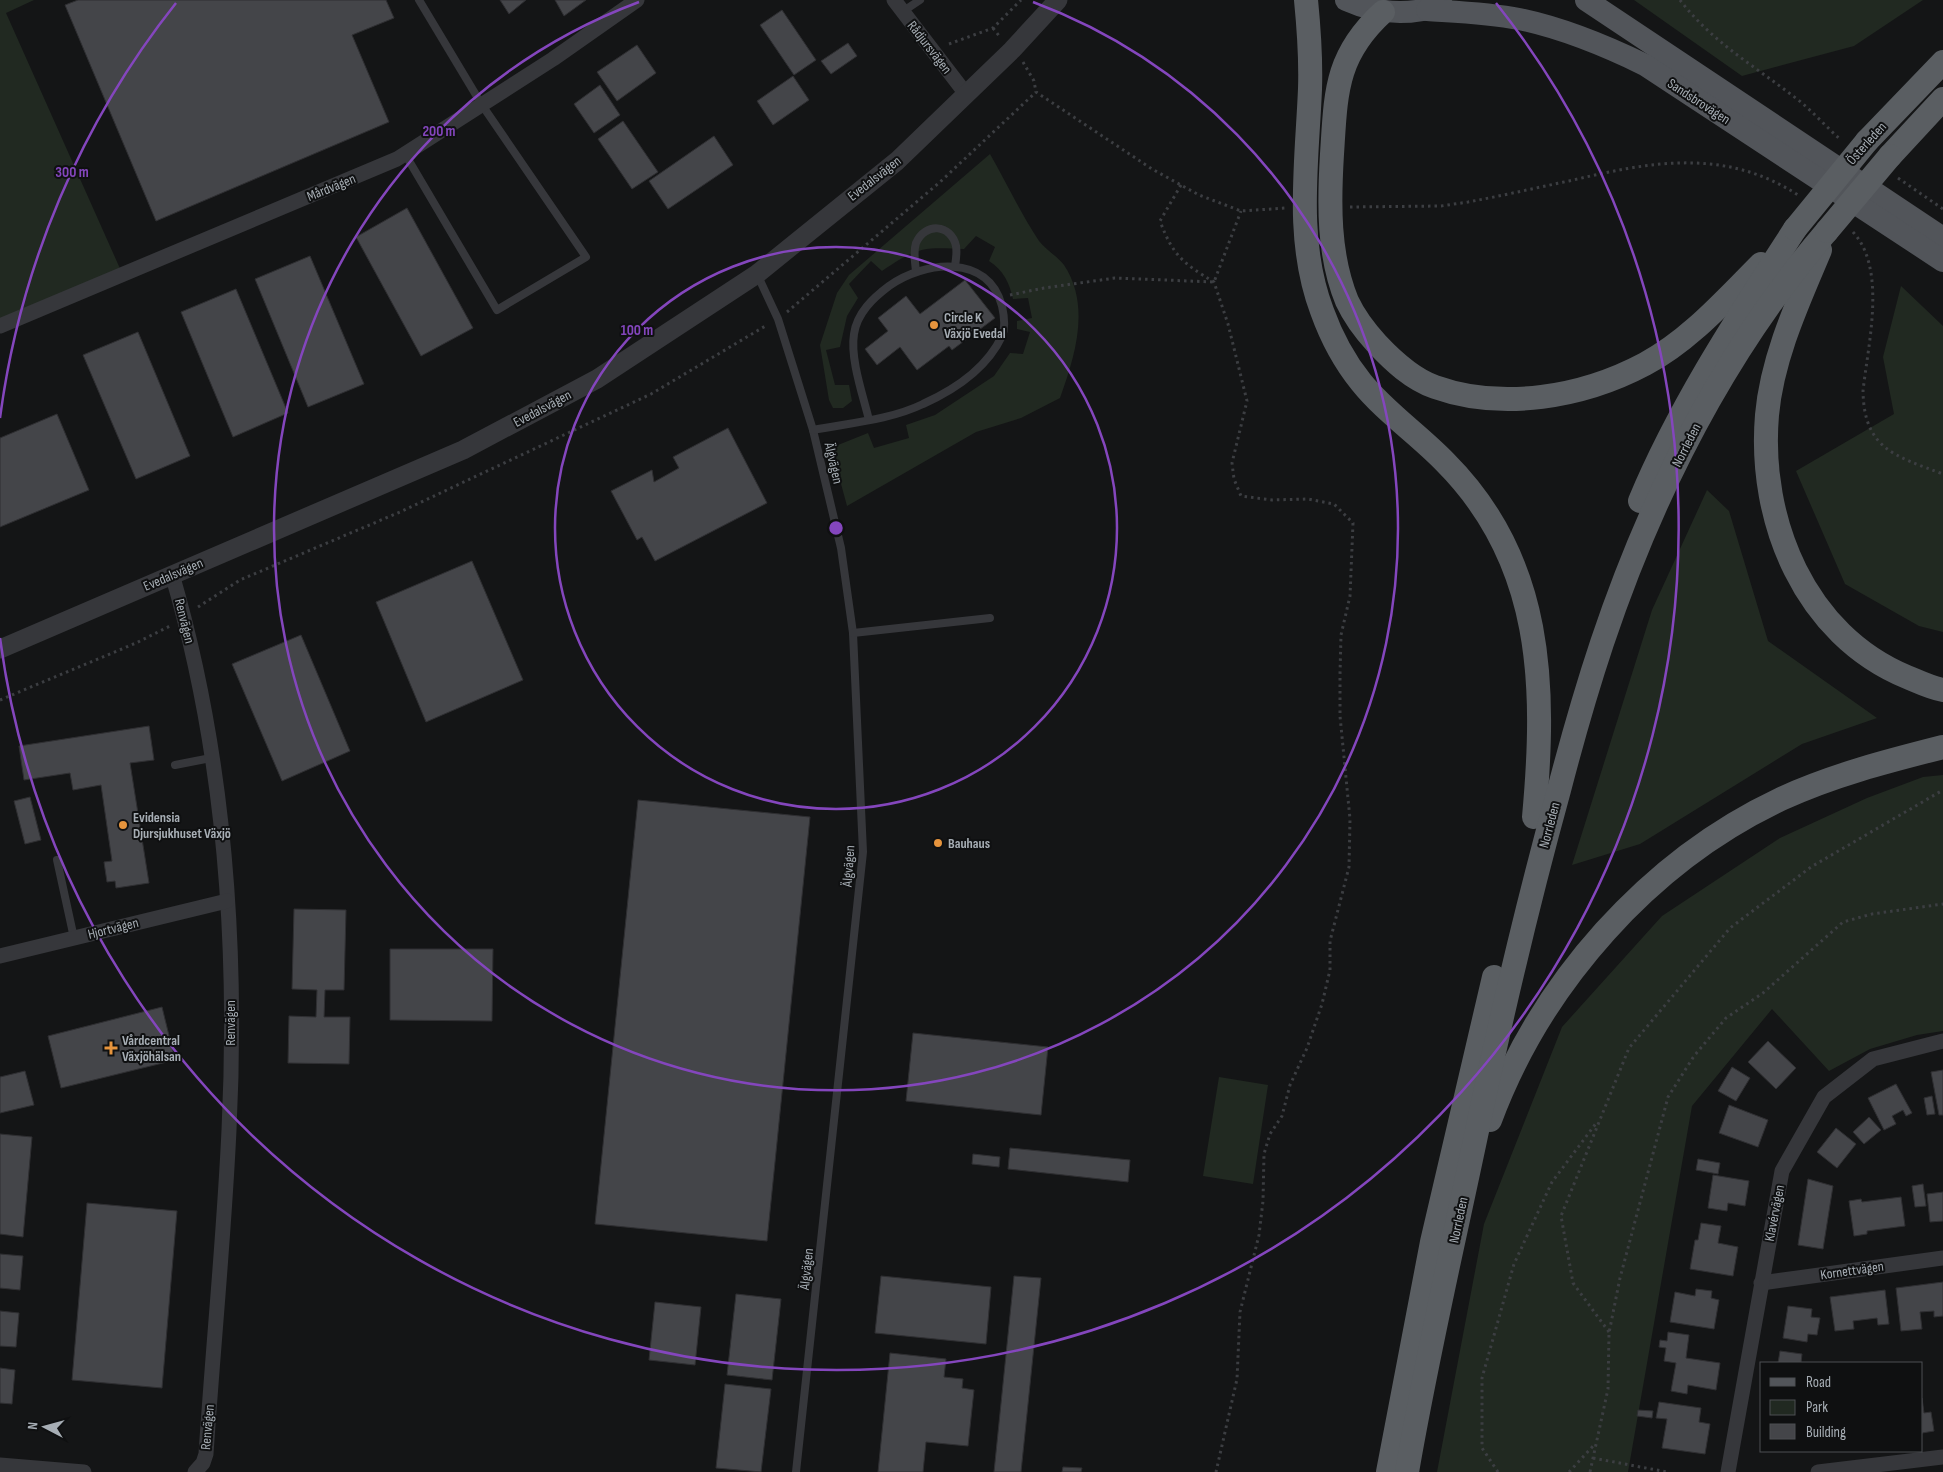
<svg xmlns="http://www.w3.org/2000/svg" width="1943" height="1472" font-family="'Sofia Sans Condensed',sans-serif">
  <rect width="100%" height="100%" fill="#141516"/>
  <!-- green -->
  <g fill="#212921">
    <path d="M0 0H34L6 13 122 273 0 326Z"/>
    <path d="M1634 0H1923L1854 46 1742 76Z"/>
    <path d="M990 154C1006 182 1021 214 1039 241 1046 250 1057 256 1064 265 1091 306 1075 356 1060 398L1021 418 976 432 847 506 833 454 838 445 868 433 874 448 909 438 906 425 935 415 994 376 1010 353 1023 354 1030 332 1017 329V321L1032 318 1028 298 1013 299C1009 282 1004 271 989 261L995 247 976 236 964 249C923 247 917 247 882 271L871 261 849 284 858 298 847 316 840 347 826 350 835 385H849L852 401 843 408H833L829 400 820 345 837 293 849 275Z"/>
    <path d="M1901 286 1943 326V632L1919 626 1845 584 1796 471 1894 414 1883 357Z"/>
    <path d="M1707 490 1729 511 1768 641 1877 718 1802 744 1640 844 1572 865 1652 610Z"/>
    <path d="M1943 775V1031L1917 1035 1870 1049 1829 1071 1772 1009 1692 1106 1628 1472H1437L1484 1224 1562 1027 1662 916 1780 838 1867 798 1923 777Z"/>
    <path d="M1219 1077 1268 1085 1253 1184 1203 1176Z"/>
  </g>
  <!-- building -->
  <g fill="#444549" stroke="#2f2f32">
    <path d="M78 0H386L394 18 352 35 389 122 156 221 65 5Z"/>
    <path d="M500 0H526L509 14Z"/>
    <path d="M555 0H586L564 16Z"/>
    <path d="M782 10 816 60 794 75 760 25Z"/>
    <path d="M848 43 857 56 831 74 821 61Z"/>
    <path d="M637 45 656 73 617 101 597 72Z"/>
    <path d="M793 76 809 100 773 125 757 101Z"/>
    <path d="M600 85 620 115 594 133 574 104Z"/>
    <path d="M623 121 658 172 632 189 598 139Z"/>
    <path d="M714 136 733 165 668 209 649 181Z"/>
    <path d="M407 208 473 328 421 356 356 237Z"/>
    <path d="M310 256 364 384 308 407 255 279Z"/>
    <path d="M965 280 995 318 952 350 949 346 917 370 900 347 877 365 865 349 888 331 878 318 906 296 920 314Z"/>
    <path d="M236 289 288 413 233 437 181 312Z"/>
    <path d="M138 332 190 456 136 479 83 355Z"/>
    <path d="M57 414 89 490 0 527V438Z"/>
    <path d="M728 428 767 503 655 561 642 537 637 540 611 491 652 470 654 482 679 468 673 457Z"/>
    <path d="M472 561 523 680 426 722 376 602Z"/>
    <path d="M301 635 350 751 282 781 232 664Z"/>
    <path d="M149 726 154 760 130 763 149 883 116 888 115 881 107 882 104 862 112 861 101 785 73 790 70 773 24 780 19 746Z"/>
    <path d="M30 797 41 840 25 844 14 801Z"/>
    <path d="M638 800 810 817 767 1241 595 1224Z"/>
    <path d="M294 909 346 910 344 990H325L324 1017H350L349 1064 288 1063 289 1016 316 1017 317 990 292 989Z"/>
    <path d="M390 949H493L492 1021 390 1020Z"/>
    <path d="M162 1007 175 1060 61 1088 48 1036Z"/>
    <path d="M913 1033 1048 1047 1041 1115 906 1101Z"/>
    <path d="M1768 1041 1796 1068 1776 1089 1748 1062Z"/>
    <path d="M1732 1067 1750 1078 1736 1101 1718 1091Z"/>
    <path d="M1943 1070V1115H1939L1931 1072Z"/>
    <path d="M25 1071 34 1105 0 1113V1077Z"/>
    <path d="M1896 1084 1912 1113 1906 1116 1903 1110 1892 1116 1896 1124 1884 1130 1868 1098Z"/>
    <path d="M1932 1096 1935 1114 1927 1115 1924 1098Z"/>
    <path d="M1729 1105 1768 1120 1758 1147 1719 1133Z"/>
    <path d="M1869 1117 1881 1130 1864 1144 1853 1132Z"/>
    <path d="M1836 1128 1856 1144 1837 1168 1817 1152Z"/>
    <path d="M0 1134 32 1137 23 1237 0 1234Z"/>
    <path d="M1010 1148 1130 1160 1128 1182 1008 1169Z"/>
    <path d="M973 1154 1000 1157 999 1167 972 1164Z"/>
    <path d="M1698 1159 1720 1163 1718 1174 1696 1170Z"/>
    <path d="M1713 1175 1749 1181 1745 1206 1728 1203 1727 1211 1708 1208Z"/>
    <path d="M1808 1179 1833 1186 1823 1249 1798 1245Z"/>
    <path d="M1923 1184 1926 1206 1915 1207 1912 1186Z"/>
    <path d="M1943 1192V1221L1930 1222 1927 1194Z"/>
    <path d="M1901 1197 1905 1226 1867 1231V1234L1854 1236 1849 1201 1861 1199 1862 1202Z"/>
    <path d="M87 1203 177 1211 162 1388 72 1380Z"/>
    <path d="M1701 1223 1721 1226 1718 1243 1738 1247 1733 1276 1690 1269 1695 1240H1698Z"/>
    <path d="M0 1254 23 1256 20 1290 0 1288Z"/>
    <path d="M881 1276 991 1287 986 1344 875 1333Z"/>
    <path d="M1014 1276 1041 1278 1021 1472H994Z"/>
    <path d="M1943 1282V1316L1934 1317V1311L1920 1312 1922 1329 1901 1331 1896 1288Z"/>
    <path d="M1696 1289 1712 1291 1711 1298 1719 1300 1714 1329 1670 1322 1675 1292 1695 1296Z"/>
    <path d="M1885 1290 1889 1324 1878 1325 1877 1318 1853 1321 1854 1329 1835 1331 1830 1297Z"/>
    <path d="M736 1294 781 1299 772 1380 727 1375Z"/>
    <path d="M655 1302 701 1307 695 1365 649 1360Z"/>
    <path d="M1788 1306 1812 1309 1811 1317 1820 1318 1817 1335 1808 1334 1807 1342 1783 1338Z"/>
    <path d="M0 1311 19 1313 16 1347 0 1346Z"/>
    <path d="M1668 1332 1689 1335 1686 1358 1720 1363 1716 1390 1688 1385 1687 1394 1671 1391 1676 1363 1664 1361 1666 1348 1659 1347 1660 1340 1667 1341Z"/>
    <path d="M1780 1351 1802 1354 1801 1363H1778Z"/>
    <path d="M890 1353 946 1359 944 1377 963 1379 962 1388 974 1390 968 1446 926 1442 923 1472H878Z"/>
    <path d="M0 1368 15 1370 12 1404 0 1403Z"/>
    <path d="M725 1384 771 1389 761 1472 716 1468Z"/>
    <path d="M1922 1398 1924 1413 1931 1412 1934 1431 1922 1433Z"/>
    <path d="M1659 1402 1701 1408 1699 1422 1710 1424 1705 1454 1662 1448 1667 1419 1656 1418Z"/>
    <path d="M1638 1410 1653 1411 1652 1418 1637 1416Z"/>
    <path d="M1063 1467 1082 1468 1081 1472H1062Z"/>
  </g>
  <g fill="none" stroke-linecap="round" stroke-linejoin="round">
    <!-- path -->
    <g stroke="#3c3e42" stroke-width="3" stroke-dasharray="2.5 4" stroke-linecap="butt">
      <path d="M1680 0C1711 41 1753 65 1793 96 1811 109 1825 126 1841 140"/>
      <path d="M993 28 1000 37"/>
      <path d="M949 44 993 28 1021 0"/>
      <path d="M1023 62 1034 81 1036 92 1152 169 1199 195 1241 211 1286 208"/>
      <path d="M1898 178 1943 209"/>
      <path d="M1181 185 1160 221C1173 256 1183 263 1214 282L1228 324 1247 401 1232 463 1234 479 1241 496 1272 500 1308 499 1334 504 1353 523 1350 596 1341 635 1340 674V716L1350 819 1349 867 1330 941V970L1322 1004 1307 1048 1290 1085 1282 1116 1270 1134 1264 1154 1263 1201 1259 1235 1240 1312 1237 1379 1216 1472"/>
      <path d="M1350 207 1441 206 1468 202C1501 196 1535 188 1569 181 1649 162 1724 147 1798 195"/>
      <path d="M1853 232C1887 269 1868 344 1863 391 1864 449 1895 456 1943 474"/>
      <path d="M1010 295 1044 288 1115 278 1214 282 1241 211"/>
      <path d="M787 312 940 182 1036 92"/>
      <path d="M198 607 240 580 400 512 651 394 767 325"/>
      <path d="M0 700 136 643 170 626"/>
      <path d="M1609 1332 1573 1283 1561 1216 1629 1048 1730 928 1811 867 1943 790"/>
      <path d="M1593 1458 1667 1472"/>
      <path d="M1498 1472 1482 1448V1378L1514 1264 1552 1182 1597 1122"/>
      <path d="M1569 1472 1594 1445"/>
      <path d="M1590 1472 1608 1389 1609 1333 1620 1278 1668 1097 1694 1056 1726 1018 1763 993 1843 922 1872 914 1943 904"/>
    </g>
    <!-- service -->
    <g stroke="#36373b" stroke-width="8">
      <path d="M902 12 920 0"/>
      <path d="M405 154 497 310 586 257 482 105 419 0"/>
      <path d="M916 271C915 262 913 252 916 243 925 222 951 224 956 246 957 252 956 260 955 266"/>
      <path d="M757 274 778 319 813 430 841 548 853 633 863 852 796 1472"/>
      <path d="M813 430C849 423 890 420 923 404 954 390 987 368 1002 336 1006 327 1004 315 1002 306 988 253 924 261 889 286 873 298 857 313 854 334 850 359 863 395 869 420"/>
      <path d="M853 633 990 618"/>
      <path d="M175 765 211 758"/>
      <path d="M57 860 74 938"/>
    </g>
    <!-- minor -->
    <g stroke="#36373b" stroke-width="15">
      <path d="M894 0 966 94"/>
      <path d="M0 326 397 159 553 59 637 0"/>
      <path d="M172 574C224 752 238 945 229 1130 224 1238 213 1346 206 1454L203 1463 195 1472"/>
      <path d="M0 956 227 901"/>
      <path d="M1761 1283 1943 1258"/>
      <path d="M0 1465 84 1472"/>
      <path d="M1728 1472 1782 1171 1824 1097 1873 1059 1943 1041"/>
      <path d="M1818 1472 1943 1457"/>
    </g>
    <!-- tertiary -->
    <path stroke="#36373b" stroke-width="19" d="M0 649 463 450 597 379 757 274 897 161 1012 50 1058 0"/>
    <!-- primary -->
    <g stroke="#52555a" stroke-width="22">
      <path d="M1346 0C1377 14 1409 16 1442 5"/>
      <path d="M1586 0 1943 238"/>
      <path d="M1427 10C1458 12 1489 13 1519 19 1563 28 1604 45 1645 65L1943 261"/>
    </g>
    <!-- trunk -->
    <g stroke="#5a5e62" stroke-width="24">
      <path d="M1306 0C1309 30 1311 59 1310 89 1307 163 1295 240 1322 311 1331 336 1344 361 1361 382 1385 412 1418 434 1445 462 1544 561 1546 686 1534 817"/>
      <path d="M1383 12C1335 56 1336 93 1332 154 1329 203 1328 255 1347 301 1354 316 1366 332 1377 344 1393 361 1412 379 1435 387 1502 411 1583 397 1645 364 1689 341 1726 299 1761 264"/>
      <path d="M1867 141 1943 62"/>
      <path d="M1890 156 1943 99"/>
      <path d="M1820 250C1798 302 1772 358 1767 415 1758 521 1805 635 1907 677 1919 682 1931 688 1943 690"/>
      <path d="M1640 501C1680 405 1739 316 1795 229"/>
      <path d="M1490 1120C1541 983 1649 861 1781 799 1833 775 1888 761 1943 747"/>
      <path d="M1388 1472 1432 1242 1494 977"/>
      <path d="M1407 1472C1428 1349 1457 1228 1482 1107 1505 1000 1530 895 1559 790 1572 740 1586 691 1602 643 1652 494 1725 350 1827 231"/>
    </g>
    <!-- trunk-bridge -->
    <g stroke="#5a5e62" stroke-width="24">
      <path d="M1795 229 1867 141"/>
      <path d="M1827 231 1890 156"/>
    </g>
  </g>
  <!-- distance rings -->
  <g fill="none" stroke="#8446bd" stroke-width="2.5">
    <circle cx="836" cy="528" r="281"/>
    <path d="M1033 2A562 562 0 1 1 639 2"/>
    <path d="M0 418A843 843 0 0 1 176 3M1496 3A843 843 0 1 1 0 638"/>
  </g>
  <!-- markers -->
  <g fill="#e6943d" stroke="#0f1011" stroke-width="2">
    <circle cx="934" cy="325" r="5"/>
    <circle cx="123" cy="825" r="5"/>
    <circle cx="938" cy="843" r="5"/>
    <path d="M108.5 1040.5h5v5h5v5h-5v5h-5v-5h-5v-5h5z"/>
  </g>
  <g text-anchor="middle" stroke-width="4" stroke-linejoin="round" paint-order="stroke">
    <!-- street labels -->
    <g font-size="14" fill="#a7aeb5" stroke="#0f1011">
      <text transform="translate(930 47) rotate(52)" y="5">Rådjursvägen</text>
      <text transform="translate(1699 101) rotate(33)" y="5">Sandsbrovägen</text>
      <text transform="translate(1866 143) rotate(-48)" y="5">Österleden</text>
      <text transform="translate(874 178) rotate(-38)" y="5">Evedalsvägen</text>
      <text transform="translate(331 187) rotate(-22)" y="5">Mårdvägen</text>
      <text transform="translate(542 408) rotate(-28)" y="5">Evedalsvägen</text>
      <text transform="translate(1686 445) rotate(-63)" y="5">Norrleden</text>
      <text transform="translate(834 463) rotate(77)" y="5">Älgvägen</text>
      <text transform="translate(173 574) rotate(-23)" y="5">Evedalsvägen</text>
      <text transform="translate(185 621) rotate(76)" y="5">Renvägen</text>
      <text transform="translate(1549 825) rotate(-75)" y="5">Norrleden</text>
      <text transform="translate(848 866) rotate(-86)" y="5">Älgvägen</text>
      <text transform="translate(113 928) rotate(-14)" y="5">Hjortvägen</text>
      <text transform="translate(230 1023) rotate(-90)" y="5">Renvägen</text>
      <text transform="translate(1774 1213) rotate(-79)" y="5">Klavérvägen</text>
      <text transform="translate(1458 1220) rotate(-78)" y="5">Norrleden</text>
      <text transform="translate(806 1269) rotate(-84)" y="5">Älgvägen</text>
      <text transform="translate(1852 1270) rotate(-8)" y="5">Kornettvägen</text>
      <text transform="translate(207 1427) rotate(-85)" y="5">Renvägen</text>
    </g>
    <!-- poi labels -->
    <g font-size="14" font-weight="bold" fill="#a7aeb5" stroke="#0f1011" text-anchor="start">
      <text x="944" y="322">Circle K<tspan x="944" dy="16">Växjö Evedal</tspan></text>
      <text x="133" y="822">Evidensia<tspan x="133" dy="16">Djursjukhuset Växjö</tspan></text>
      <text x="948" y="848">Bauhaus</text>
      <text x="122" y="1045">Vårdcentral<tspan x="122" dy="16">Växjöhälsan</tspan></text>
    </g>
  </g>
  <circle cx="836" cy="528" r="8" fill="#8446bd" stroke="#0f1011" stroke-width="2.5"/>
  <g font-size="15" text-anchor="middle" font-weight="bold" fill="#8446bd" stroke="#0f1011" stroke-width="4" stroke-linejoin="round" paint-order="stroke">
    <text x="439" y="136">200 m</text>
    <text x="72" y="177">300 m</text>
    <text x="637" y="335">100 m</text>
  </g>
  <!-- legend -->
  <rect x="1760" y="1362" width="162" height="90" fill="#0f1011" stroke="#4c4f53"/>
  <rect x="1770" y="1378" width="25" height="8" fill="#52555a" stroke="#4c4f53"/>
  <text x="1806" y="1387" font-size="15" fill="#a7aeb5">Road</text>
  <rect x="1770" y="1400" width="25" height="15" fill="#212921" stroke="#4c4f53"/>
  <text x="1806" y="1412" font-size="15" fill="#a7aeb5">Park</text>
  <rect x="1770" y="1424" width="25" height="15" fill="#444549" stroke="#4c4f53"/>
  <text x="1806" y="1437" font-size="15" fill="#a7aeb5">Building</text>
  <!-- north arrow -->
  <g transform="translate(45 1427) rotate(276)" stroke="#0f1011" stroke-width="4" paint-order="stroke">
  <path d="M0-4L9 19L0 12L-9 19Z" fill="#a7aeb5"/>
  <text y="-8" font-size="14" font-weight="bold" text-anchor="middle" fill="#a7aeb5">N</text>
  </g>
</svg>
